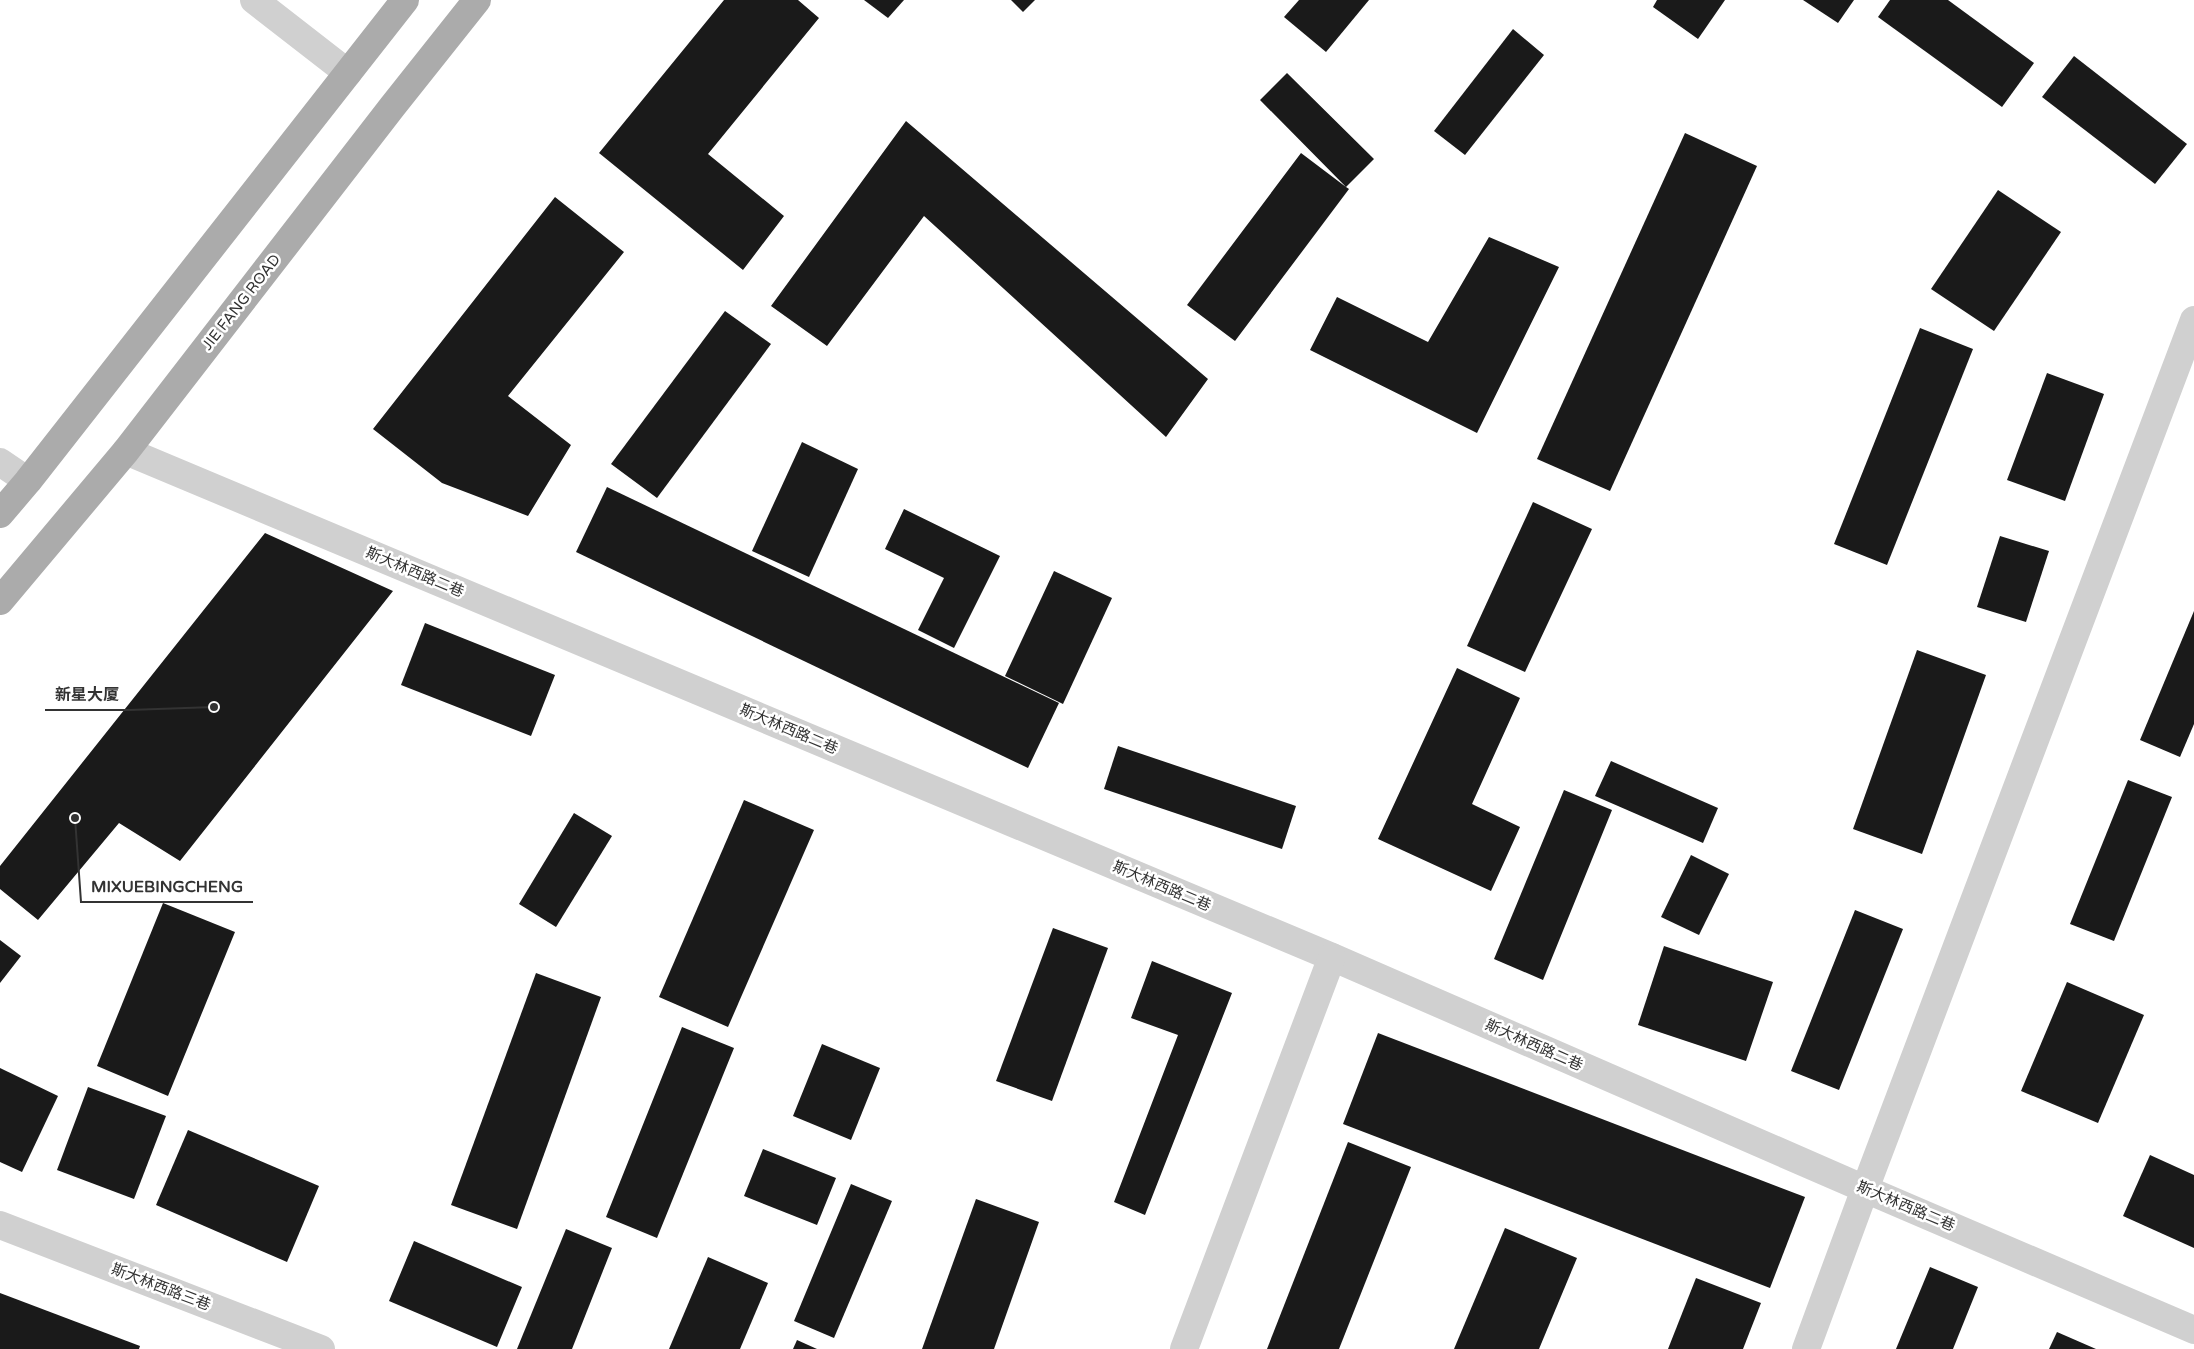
<svg xmlns="http://www.w3.org/2000/svg" width="2194" height="1349" font-family="'Varela Round','Noto Sans SC',sans-serif">
  <rect width="100%" height="100%" fill="#fff"/>
  <!-- building -->
  <g fill="#1a1a1a">
    <path d="M724 0H798L819 18 708 154 784 216 743 270 599 153Z"/>
    <path d="M864 0H904L888 18Z"/>
    <path d="M1011 0H1035L1023 12Z"/>
    <path d="M1299 0H1369L1326 52 1284 17Z"/>
    <path d="M1657 0H1725L1698 39 1653 7Z"/>
    <path d="M1803 0H1854L1838 23Z"/>
    <path d="M1890 0H1948L2034 63 2002 107 1878 17Z"/>
    <path d="M1513 29 1544 55 1465 155 1434 131Z"/>
    <path d="M2074 56 2187 144 2155 184 2042 97Z"/>
    <path d="M1287 73 1374 159 1346 187 1349 189 1235 341 1187 305 1301 153 1346 187 1260 100Z"/>
    <path d="M906 121 1208 379 1166 437 924 216 827 346 771 306Z"/>
    <path d="M1685 133 1757 166 1610 491 1537 459Z"/>
    <path d="M1998 190 2061 232 1994 331 1931 289Z"/>
    <path d="M555 197 624 252 508 396 571 445 528 516 442 483 373 429Z"/>
    <path d="M1489 237 1559 267 1477 433 1310 350 1337 297 1428 342Z"/>
    <path d="M725 311 771 344 657 498 611 464Z"/>
    <path d="M1920 328 1973 349 1887 565 1834 544Z"/>
    <path d="M2047 373 2104 394 2065 501 2007 480Z"/>
    <path d="M802 442 858 469 809 577 752 551Z"/>
    <path d="M607 487 1059 703 1028 768 576 552Z"/>
    <path d="M1533 502 1592 529 1525 672 1467 646Z"/>
    <path d="M904 509 1000 556 954 648 918 630 944 578 885 549Z"/>
    <path d="M265 533 393 591 180 861 119 823 38 920 0 889V866Z"/>
    <path d="M2000 536 2049 551 2026 622 1977 607Z"/>
    <path d="M1054 571 1112 598 1063 704 1005 676Z"/>
    <path d="M2194 611V724L2180 757 2140 740Z"/>
    <path d="M425 623 555 675 531 736 401 685Z"/>
    <path d="M1917 650 1986 675 1922 854 1853 829Z"/>
    <path d="M1457 668 1520 698 1472 804 1520 827 1491 891 1378 839Z"/>
    <path d="M1118 746 1296 806 1282 849 1104 789Z"/>
    <path d="M1611 761 1718 808 1703 843 1595 796Z"/>
    <path d="M2128 780 2172 797 2114 941 2070 924Z"/>
    <path d="M1564 790 1612 810 1543 980 1494 959Z"/>
    <path d="M744 800 814 830 728 1027 659 997Z"/>
    <path d="M574 813 612 836 556 927 519 904Z"/>
    <path d="M1691 855 1729 874 1699 935 1661 917Z"/>
    <path d="M163 903 235 932 168 1096 97 1066Z"/>
    <path d="M1855 910 1903 929 1839 1090 1791 1071Z"/>
    <path d="M1053 928 1108 948 1052 1101 996 1081Z"/>
    <path d="M0 940 21 956 0 983Z"/>
    <path d="M1664 946 1773 982 1746 1061 1638 1025Z"/>
    <path d="M1152 961 1232 993 1145 1215 1114 1202 1178 1035 1131 1018Z"/>
    <path d="M536 973 601 997 517 1229 451 1205Z"/>
    <path d="M2067 982 2144 1015 2098 1123 2021 1091Z"/>
    <path d="M682 1027 734 1048 657 1238 606 1217Z"/>
    <path d="M1378 1033 1805 1197 1770 1288 1343 1124Z"/>
    <path d="M822 1044 880 1068 851 1140 793 1116Z"/>
    <path d="M0 1068 58 1096 22 1172 0 1162Z"/>
    <path d="M88 1087 166 1116 134 1199 57 1170Z"/>
    <path d="M188 1130 319 1186 287 1262 156 1205Z"/>
    <path d="M1348 1142 1411 1167 1339 1349H1267Z"/>
    <path d="M763 1149 836 1178 817 1225 744 1196Z"/>
    <path d="M2150 1155 2194 1175V1248L2123 1216Z"/>
    <path d="M851 1184 892 1201 834 1338 794 1321Z"/>
    <path d="M976 1199 1039 1222 994 1349H922Z"/>
    <path d="M1505 1228 1577 1258 1539 1349H1454Z"/>
    <path d="M566 1229 612 1248 572 1349H517Z"/>
    <path d="M414 1241 522 1287 497 1347 389 1301Z"/>
    <path d="M708 1257 768 1283 740 1349H669Z"/>
    <path d="M1930 1267 1978 1287 1953 1349H1896Z"/>
    <path d="M1696 1278 1761 1303 1743 1349H1668Z"/>
    <path d="M0 1293 140 1346 139 1349H0Z"/>
    <path d="M2057 1332 2096 1349H2049Z"/>
    <path d="M797 1340 817 1349H793Z"/>
  </g>
  <g fill="none" stroke-linecap="round" stroke-linejoin="round">
    <!-- minor -->
    <g stroke="#d0d0d0" stroke-width="28">
      <path d="M254 0 348 73"/>
      <path d="M126 451 1332 957 1865 1189 2194 1330"/>
      <path d="M0 462 28 481"/>
      <path d="M0 1225 321 1349"/>
      <path d="M1184 1349 1332 957"/>
      <path d="M1806 1349 1865 1189 2194 320"/>
    </g>
    <!-- major -->
    <g stroke="#ababab" stroke-width="28">
      <path d="M0 514 28 481 405 0"/>
      <path d="M0 601 126 451 392 107 477 0"/>
    </g>
  </g>
  <g text-anchor="middle" stroke-width="5" stroke-linejoin="round" paint-order="stroke">
    <!-- street labels -->
    <g font-size="15" fill="#333" stroke="#fff">
      <text transform="translate(241 302) rotate(-52)" y="5">JIE FANG ROAD</text>
      <text transform="translate(415 572) rotate(23)" y="5">斯大林西路二巷</text>
      <text transform="translate(789 729) rotate(23)" y="5">斯大林西路二巷</text>
      <text transform="translate(1162 886) rotate(23)" y="5">斯大林西路二巷</text>
      <text transform="translate(1534 1045) rotate(24)" y="5">斯大林西路二巷</text>
      <text transform="translate(1906 1206) rotate(23)" y="5">斯大林西路二巷</text>
      <text transform="translate(161 1287) rotate(21)" y="5">斯大林西路三巷</text>
    </g>
  </g>
  <!-- callouts -->
  <path fill="none" stroke="#333" stroke-width="2" d="M214 707L129 710H45M75 818L81 902H253"/>
  <g fill="#333" stroke="#fff" stroke-width="2">
    <circle cx="214" cy="707" r="5"/>
    <circle cx="75" cy="818" r="5"/>
  </g>
  <g font-size="16" text-anchor="middle" font-weight="bold" fill="#333" stroke="#fff" stroke-width="5" stroke-linejoin="round" paint-order="stroke">
    <text x="87" y="700">新星大厦</text>
    <text x="167" y="892">MIXUEBINGCHENG</text>
  </g>
</svg>
